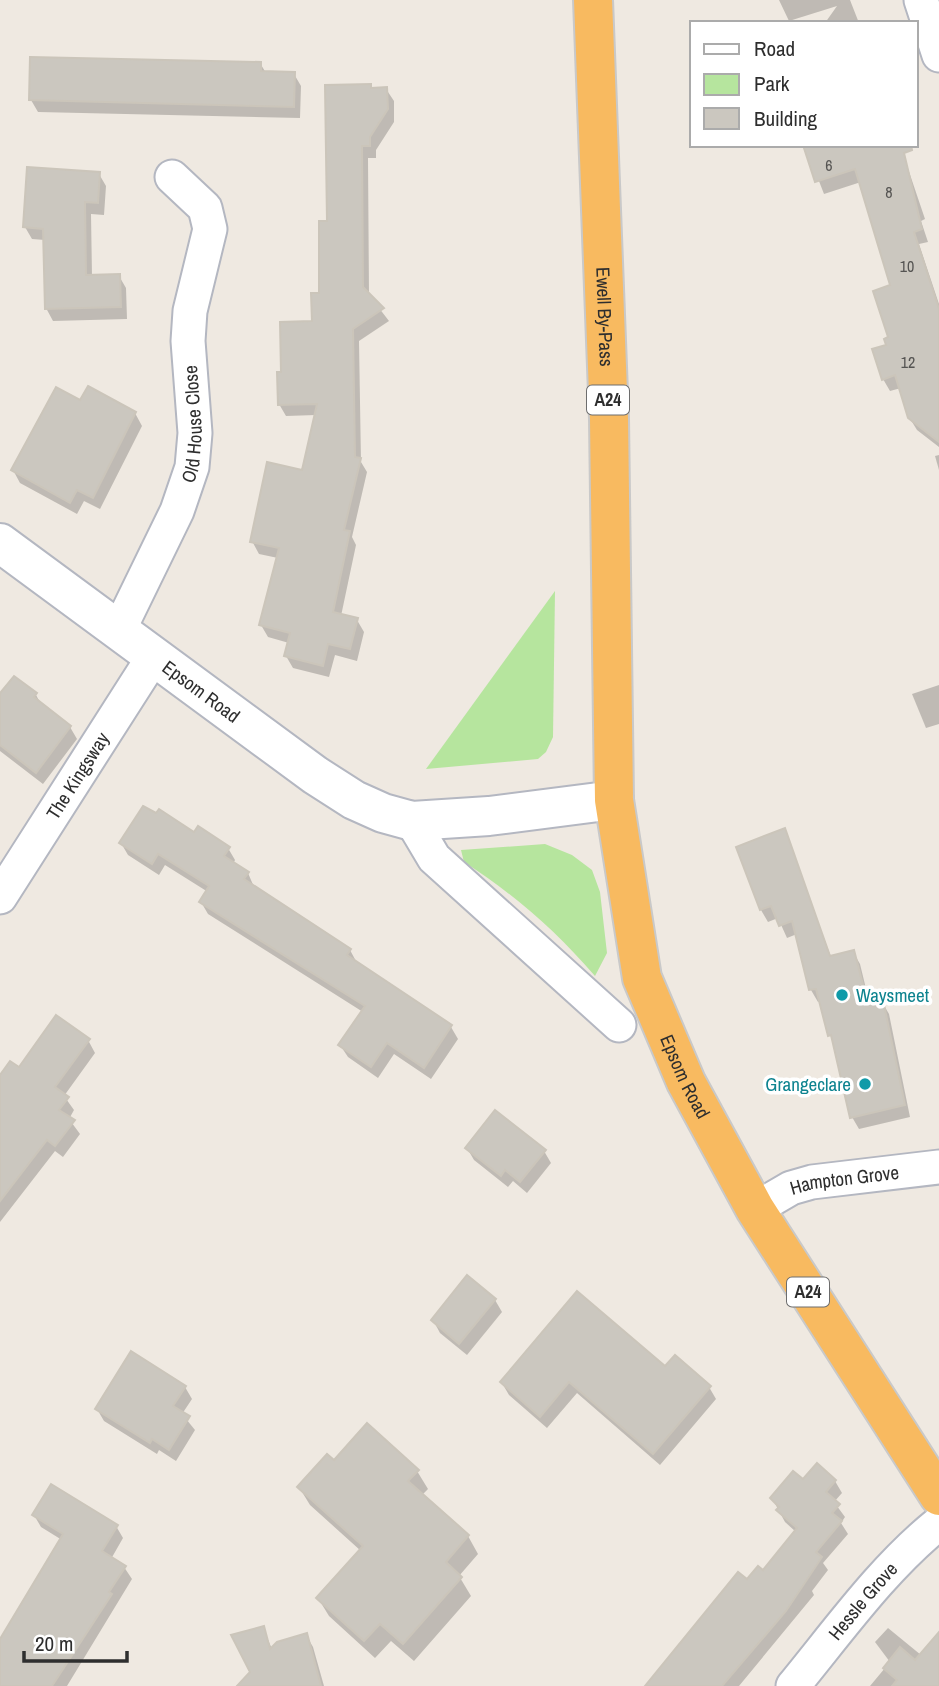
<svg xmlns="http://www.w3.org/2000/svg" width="939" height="1686" font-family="'Archivo Narrow',sans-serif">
  <rect width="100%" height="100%" fill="#efe9e1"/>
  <!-- green -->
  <g fill="#b6e59e">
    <path d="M555 591 553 737 546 752 538 759 426 769Z"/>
    <path d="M545 844 572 855 592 870 600 892 607 953 595 976C555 930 515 895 464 862L461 850Z"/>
  </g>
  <!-- shadow -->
  <g fill="#0003">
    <path d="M779 0H850L859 23H825L837 6 789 21Z"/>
    <path d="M260 63 266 73 294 74 301 86 300 118 38 112 31 100Z"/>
    <path d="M370 85 373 89H386L394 101V122L376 150V158H368L369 295 389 321 359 341 361 462 367 472 352 537 356 545 341 616 357 620 364 632 357 661 335 655 329 677 293 668 286 656 289 643 268 637 261 625 278 558 259 554 252 541 303 472 316 415 286 416 279 404 283 373 313 323 321 295 329 222Z"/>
    <path d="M805 145H900L925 219 921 221 928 242 919 244 939 304V447L917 430 909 417 901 388 890 391 883 379 891 338 892 287 861 182 824 194Z"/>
    <path d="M99 174 106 186 104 215 91 214 92 276H119L126 288 127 319 53 321 46 308 45 240 32 239 25 227Z"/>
    <path d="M81 403 135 413 142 426 100 509 84 501 77 514 20 483 13 470Z"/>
    <path d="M939 455V470L935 456Z"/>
    <path d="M939 685V724L926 728 912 694Z"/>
    <path d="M36 695 42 706 70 727 77 739 43 784 0 751V696Z"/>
    <path d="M784 830 831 957 853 952 860 964 870 1005 882 1002 889 1014 910 1117 859 1129 852 1117 835 1045 821 1001 818 1002 811 990 797 934 787 938 778 918 768 922 761 910Z"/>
    <path d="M195 834 228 848 235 860 233 864 248 873 254 887 350 950 357 963 451 1027 458 1039 431 1079 394 1054 378 1078 348 1057 340 1045 363 1012 208 914 201 902 208 892 165 865 159 875 128 855 121 843Z"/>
    <path d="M88 1040 95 1053 64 1096 74 1110 69 1119 80 1134 63 1157 55 1151 0 1222V1104Z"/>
    <path d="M467 1148 544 1151 551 1163 527 1193 513 1181 508 1187 474 1160Z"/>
    <path d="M495 1300 502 1312 467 1355 440 1333 433 1320Z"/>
    <path d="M665 1369 709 1387 716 1399 660 1465 577 1393 547 1428 509 1395 502 1383Z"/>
    <path d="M185 1387 192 1399 182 1414 195 1430 176 1461 159 1450 157 1454 104 1421 97 1409Z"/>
    <path d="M334 1463 417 1471 428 1489 422 1495 468 1536 478 1554 459 1576 471 1596 414 1661 391 1641 375 1658 329 1616 318 1598 361 1551 310 1505 299 1487Z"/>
    <path d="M803 1481H835L842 1493 834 1502 845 1517 841 1523 848 1534 823 1563 828 1570 812 1591 814 1595 739 1686H647L747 1582 763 1573 796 1532 785 1522 772 1498Z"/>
    <path d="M34 1515 116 1526 123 1538 111 1559 124 1567 132 1579 67 1686H0V1642L62 1540 41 1527Z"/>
    <path d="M263 1628 272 1649 306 1635 313 1647 324 1686H236L253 1674Z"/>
    <path d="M888 1628 921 1655 939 1661V1686H870L890 1662 875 1642Z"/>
  </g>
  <!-- building -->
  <g fill="#cbc7bf" stroke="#cbc5ba" stroke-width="2">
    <path d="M30 57 261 62V71L295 72 294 107 29 100Z"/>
    <path d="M371 84V88L387 87 388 109 370 137V146H362L363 287 384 308 353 329 355 457 361 458 344 530 350 531 333 612 358 618 350 649 328 644 323 666 284 656 290 633 259 625 279 548 250 542 267 462 302 470 317 404 278 405 277 372H281L280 322 312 321 311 293H319V221H327L325 85Z"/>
    <path d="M803 145H911L912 150 904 153 922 229 914 232 939 309V442L908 418 895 375 882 380 872 349 886 345 884 339 888 337 873 291 890 285 855 169 815 182Z"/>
    <path d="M27 167 100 172 98 203 85 202 86 275 120 274 121 307 45 309 43 229 23 227Z"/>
    <path d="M88 386 136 412 93 498 77 490 70 503 11 470 56 387 80 400Z"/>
    <path d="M14 676 37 693 34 697 71 726 36 773 0 745V693Z"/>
    <path d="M143 806 156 813 159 809 194 832 198 826 230 847 224 856 249 872 244 879 351 949 347 955 452 1025 424 1068 387 1043 371 1067 338 1045 365 1006 199 902 209 886 158 854 152 864 119 843Z"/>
    <path d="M785 828 830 956 854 950 868 1004 883 1000 905 1105 850 1118 831 1035 828 1036 816 989 809 990 792 921 779 926 771 906 760 910 736 847Z"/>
    <path d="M56 1015 90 1039 55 1087 69 1097 59 1110 75 1120 55 1146 47 1140 0 1201V1075L10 1061 19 1067Z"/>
    <path d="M495 1110 546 1150 520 1182 505 1170 501 1176 465 1148Z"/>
    <path d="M467 1275 496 1299 459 1344 431 1320Z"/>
    <path d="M577 1291 665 1366 675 1355 711 1386 653 1454 569 1382 540 1417 500 1382Z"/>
    <path d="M131 1351 186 1386 173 1406 190 1416 169 1450 152 1439 150 1443 95 1409Z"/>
    <path d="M367 1423 419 1470 408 1481 469 1535 446 1562 462 1577 403 1644 380 1624 364 1641 316 1598 363 1546 297 1487 327 1454 334 1460Z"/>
    <path d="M817 1463 836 1480 826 1492 840 1504 832 1513 842 1521 816 1552 822 1557 786 1611 722 1686H645L738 1572 747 1579 758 1566 763 1570 797 1528 776 1510 779 1507 770 1498 793 1471 803 1479Z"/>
    <path d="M51 1484 118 1525 102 1551 126 1566 109 1592 112 1594 52 1686H0V1639L63 1534 32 1515Z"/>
    <path d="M264 1626 270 1649 277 1642 307 1633 321 1686H237L250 1672 231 1635Z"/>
    <path d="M939 1632V1686H892L897 1680 883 1668 900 1647 915 1660Z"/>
  </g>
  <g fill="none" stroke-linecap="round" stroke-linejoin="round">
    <!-- minor casing -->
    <g stroke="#b4b7c1" stroke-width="37">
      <g id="minor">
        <path d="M921 0 939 55"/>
        <path id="s1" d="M119 630 177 511 192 467 195 433 188 341 190 311 210 229 205 208 172 177"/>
        <path d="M412 821 434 858 619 1025"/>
        <path id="s2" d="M0 897 154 656"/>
        <path id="s3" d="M755 1209 791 1188 812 1182 939 1167"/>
        <path id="s4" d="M793 1686C839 1630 883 1568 939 1523"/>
      </g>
    </g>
    <!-- tertiary casing -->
    <g stroke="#b4b7c1" stroke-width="42">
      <g id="tertiary">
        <path id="s5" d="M0 543 315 775 354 800 383 813 412 821 489 816 614 800"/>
      </g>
    </g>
    <!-- trunk casing -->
    <g stroke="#c9c9c9" stroke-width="42">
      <g id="trunk">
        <path id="s6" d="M593 0 609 419 614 800 642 978 686 1082 755 1209 939 1496"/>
      </g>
    </g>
    <!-- minor -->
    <use href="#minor" stroke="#fff" stroke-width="33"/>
    <!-- tertiary -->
    <use href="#tertiary" stroke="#fff" stroke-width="38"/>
    <!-- trunk -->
    <use href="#trunk" stroke="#f8ba60" stroke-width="38"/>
  </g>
  <!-- markers -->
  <g fill="#0f9aa8" stroke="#fff" stroke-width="2.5">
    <circle cx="842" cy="995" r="7"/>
    <circle cx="865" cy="1084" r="7"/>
  </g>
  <g text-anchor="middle" stroke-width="7" stroke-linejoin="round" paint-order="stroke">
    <!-- number labels -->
    <g font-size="16" fill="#555452">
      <text x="829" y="171">6</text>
      <text x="889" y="198">8</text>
      <text x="907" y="272">10</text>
      <text x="908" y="368">12</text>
    </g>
    <!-- shield labels -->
    <g fill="#fff" stroke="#6d6d6d" stroke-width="2">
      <rect x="587" y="385.5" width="42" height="29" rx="5"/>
      <rect x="787" y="1277.5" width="42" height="29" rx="5"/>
    </g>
    <g font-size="18" font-weight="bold" fill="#2e2e2e">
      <text x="608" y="406">A24</text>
      <text x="808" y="1298">A24</text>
    </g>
    <!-- street labels -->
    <g font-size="19" fill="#2e2e2e" stroke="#fff">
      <text dy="7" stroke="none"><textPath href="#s6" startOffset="317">Ewell By-Pass</textPath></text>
      <text dy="7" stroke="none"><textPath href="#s1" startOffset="222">Old House Close</textPath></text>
      <text dy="7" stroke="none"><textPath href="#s5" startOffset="250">Epsom Road</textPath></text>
      <text dy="7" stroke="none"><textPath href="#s2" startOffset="144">The Kingsway</textPath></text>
      <text dy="7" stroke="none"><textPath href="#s6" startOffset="1088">Epsom Road</textPath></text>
      <text dy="7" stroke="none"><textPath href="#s3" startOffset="96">Hampton Grove</textPath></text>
      <text dy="7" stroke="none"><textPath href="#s4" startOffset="110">Hessle Grove</textPath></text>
    </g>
    <!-- culture labels -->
    <g font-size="19" fill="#0d838f" stroke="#fff" text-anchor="start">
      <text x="856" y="1002">Waysmeet</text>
      <text x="851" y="1091" text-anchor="end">Grangeclare</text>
    </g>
  </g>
  <!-- legend -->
  <rect x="690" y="21" width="228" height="126" fill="#ffffff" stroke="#ababab" stroke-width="2"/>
  <rect x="704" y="44" width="35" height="10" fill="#ffffff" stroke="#ababab" stroke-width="2"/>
  <text x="754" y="56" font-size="21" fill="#2e2e2e">Road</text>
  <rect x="704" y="74" width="35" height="21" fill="#b6e59e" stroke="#ababab" stroke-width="2"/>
  <text x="754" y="91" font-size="21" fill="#2e2e2e">Park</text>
  <rect x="704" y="108" width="35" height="21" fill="#cbc7bf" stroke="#ababab" stroke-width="2"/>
  <text x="754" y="126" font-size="21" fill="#2e2e2e">Building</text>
  <!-- scale -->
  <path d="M24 1651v10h103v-10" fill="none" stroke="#2e2e2e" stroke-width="3.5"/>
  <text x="35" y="1651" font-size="21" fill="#2e2e2e" stroke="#ffffff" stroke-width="5" paint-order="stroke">20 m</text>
</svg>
